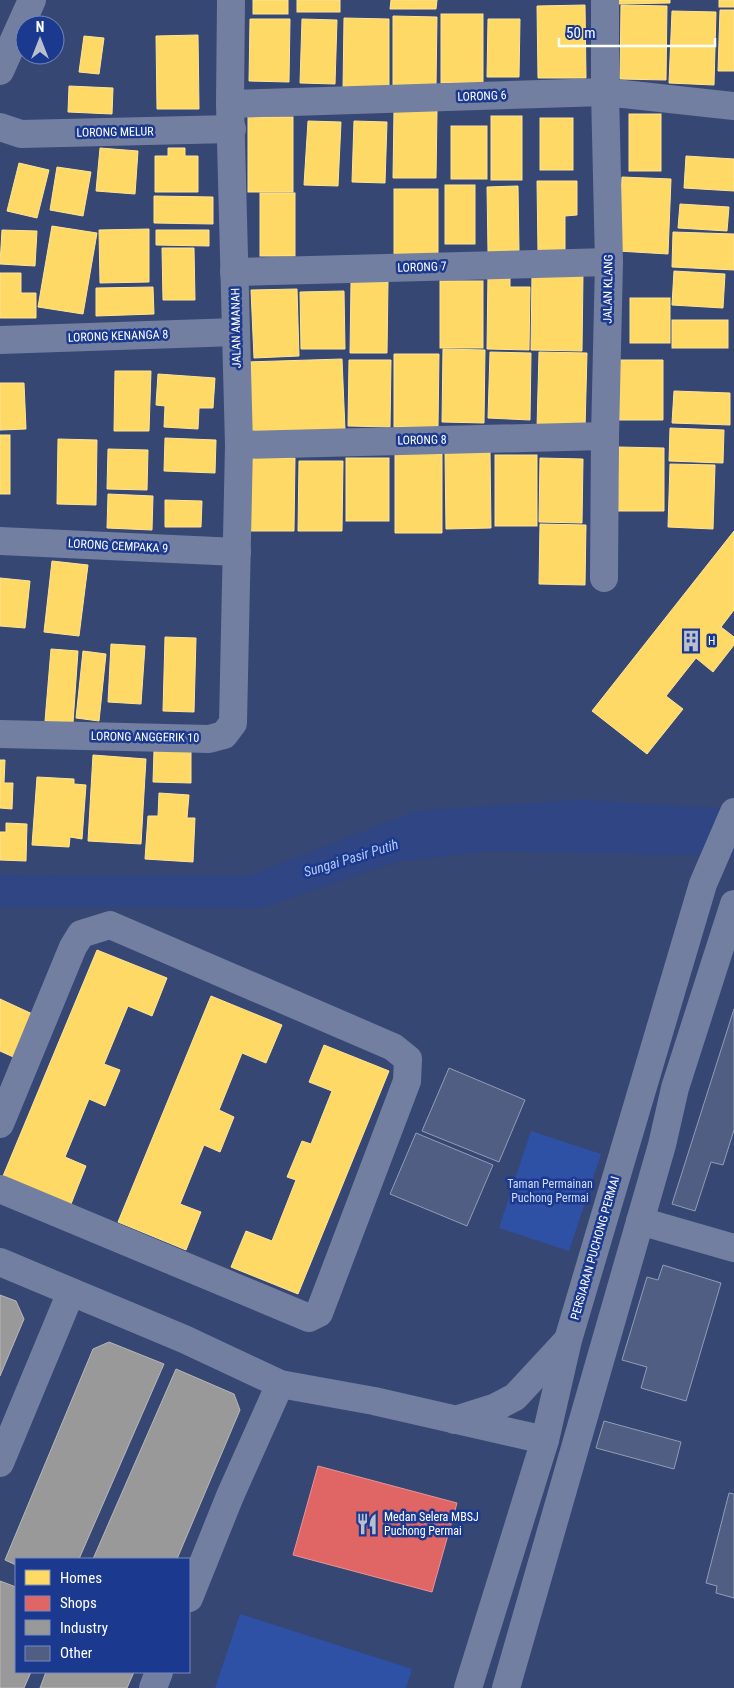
<svg xmlns="http://www.w3.org/2000/svg" width="734" height="1688" font-family="'Roboto Condensed',sans-serif">
  <rect width="100%" height="100%" fill="#364774"/>
  <!-- green -->
  <g fill="#2f51a5">
    <path d="M531 1131 601 1154 569 1251 499 1228Z"/>
    <path d="M240 1614 412 1669 406 1688H215Z"/>
  </g>
  <!-- water -->
  <path fill="#304583" d="M578 800 734 809V856L489 851 396 862 261 908 0 907V875L249 876 416 811Z"/>
  <!-- homes -->
  <g fill="#ffd966" stroke="#ffe494">
    <rect x="253" y="0" width="35" height="14"/>
    <rect x="297" y="0" width="43" height="12"/>
    <path d="M391 0H437L436 9H390Z"/>
    <path d="M618 0H670V3L618 4Z"/>
    <rect x="719" y="0" width="15" height="7"/>
    <path d="M585 5 586 78H538L537 6Z"/>
    <path d="M621 5 667 6 666 80 620 79Z"/>
    <path d="M720 10H734V71H718Z"/>
    <path d="M672 11 716 12 714 85 669 83Z"/>
    <rect x="441" y="14" width="42" height="69"/>
    <path d="M393 16 437 17 436 86 393 85Z"/>
    <path d="M344 18 389 19V90L343 89Z"/>
    <path d="M250 19H290L289 82 249 81Z"/>
    <path d="M302 19 337 20 335 84 300 83Z"/>
    <path d="M488 19H520L519 77H487Z"/>
    <path d="M198 35 199 109H157L156 36Z"/>
    <path d="M84 36 104 38 99 74 79 72Z"/>
    <path d="M69 86 113 88 112 114 68 112Z"/>
    <path d="M394 110 437 111 436 178H393Z"/>
    <rect x="629" y="114" width="32" height="57"/>
    <rect x="491" y="116" width="31" height="64"/>
    <rect x="248" y="117" width="45" height="75"/>
    <rect x="540" y="118" width="33" height="52"/>
    <path d="M308 121 341 122 338 186 304 185Z"/>
    <path d="M354 121 387 122 385 183 352 182Z"/>
    <rect x="451" y="126" width="36" height="53"/>
    <path d="M100 148 138 151 135 194 96 191Z"/>
    <path d="M168 148H185V156H198V192H155V156H168Z"/>
    <path d="M686 156 734 159V191L684 188Z"/>
    <path d="M19 163 49 170 37 218 7 211Z"/>
    <path d="M57 167 91 172 83 216 50 210Z"/>
    <path d="M622 177 671 179 668 254 618 251Z"/>
    <path d="M537 181H577V215L565 216V251L538 252Z"/>
    <rect x="445" y="185" width="30" height="59"/>
    <path d="M518 186 519 251 488 252 487 187Z"/>
    <rect x="394" y="189" width="44" height="65"/>
    <rect x="260" y="193" width="35" height="63"/>
    <path d="M154 196 213 197V224L154 223Z"/>
    <path d="M680 204 729 207 727 231 678 228Z"/>
    <path d="M52 226 97 233 83 314 38 307Z"/>
    <path d="M149 229V282L100 283 99 230Z"/>
    <path d="M2 230 37 231 35 266 0 264Z"/>
    <path d="M156 230H209V246L156 245Z"/>
    <path d="M673 232 734 234V270L672 267Z"/>
    <path d="M162 248H194L195 300H163Z"/>
    <path d="M674 271 725 274 723 308 672 305Z"/>
    <path d="M0 273H21V293H36V318H0Z"/>
    <path d="M488 273H510V287H530L529 350 487 349Z"/>
    <path d="M532 273 583 274 582 351 531 350Z"/>
    <rect x="440" y="281" width="43" height="67"/>
    <path d="M351 282H388L387 353H350Z"/>
    <path d="M153 287 154 314 96 316V288Z"/>
    <path d="M297 289 299 356 254 358 251 290Z"/>
    <path d="M344 291 345 349H301L300 292Z"/>
    <rect x="630" y="298" width="40" height="45"/>
    <rect x="672" y="320" width="56" height="28"/>
    <path d="M443 349 485 350 484 423 442 422Z"/>
    <path d="M490 352 531 353 530 420 488 418Z"/>
    <path d="M539 352 587 353 585 429 537 428Z"/>
    <path d="M394 354H439L438 427H394Z"/>
    <path d="M342 359 345 430 248 433 246 362Z"/>
    <path d="M349 360H391L390 427 348 426Z"/>
    <path d="M620 360H663V420H619Z"/>
    <path d="M115 371H151L149 431H114Z"/>
    <path d="M158 374 215 378 213 408H199L198 429 164 427 165 406 156 405Z"/>
    <path d="M0 383H24L26 429 0 430Z"/>
    <path d="M674 391 730 393V425L672 423Z"/>
    <path d="M670 428 724 430 723 463 669 461Z"/>
    <rect x="0" y="435" width="10" height="59"/>
    <path d="M165 438 216 440 215 473 164 471Z"/>
    <path d="M58 439 97 440 96 505 57 504Z"/>
    <path d="M619 447 664 448V511H618Z"/>
    <path d="M108 449 148 450 147 490 107 489Z"/>
    <path d="M490 452 491 528 446 529 445 453Z"/>
    <path d="M395 453 442 454V533H395Z"/>
    <rect x="495" y="455" width="42" height="71"/>
    <path d="M248 457 295 458 294 531H247Z"/>
    <rect x="346" y="458" width="43" height="63"/>
    <path d="M540 458 583 459 582 523 539 522Z"/>
    <path d="M299 461H343L342 531H298Z"/>
    <path d="M670 464 715 465 713 529 668 527Z"/>
    <path d="M108 494 153 496 152 530 107 528Z"/>
    <path d="M165 500 202 501 201 527H165Z"/>
    <path d="M540 524 586 525 585 585 539 584Z"/>
    <path d="M734 531V610L721 627 734 637V645L713 672 696 658 666 696 683 709 647 754 592 711Z"/>
    <path d="M52 561 88 565 79 636 44 632Z"/>
    <path d="M0 578 30 581 25 628 0 626Z"/>
    <path d="M165 637 196 638 194 712 163 711Z"/>
    <path d="M111 644 145 646 141 704 108 702Z"/>
    <path d="M51 649 78 651 73 723 45 721Z"/>
    <path d="M83 651 106 654 99 721 76 718Z"/>
    <path d="M154 751 191 752V783L153 782Z"/>
    <path d="M93 755 146 759 141 844 88 841Z"/>
    <path d="M0 760H5L4 783H13L12 809 0 808Z"/>
    <path d="M37 777 74 779V784L86 785 82 839 70 837 69 847 32 845Z"/>
    <path d="M159 793 189 795 187 818H195L193 862 145 859 148 816H158Z"/>
    <path d="M6 823 27 824 26 861 0 860V832H6Z"/>
    <path d="M97 950 167 978 152 1016 128 1006 104 1064 120 1070 105 1106 89 1099 65 1157 86 1166 71 1204 3 1176Z"/>
    <path d="M211 996 282 1025 266 1063 242 1053 219 1110 234 1117 220 1152 204 1145 180 1204 201 1212 186 1250 118 1222Z"/>
    <path d="M0 999 39 1017 20 1060 0 1051Z"/>
    <path d="M324 1045 389 1071 298 1294 231 1267 246 1231 272 1241 296 1180 287 1177 302 1141 311 1144 332 1091 309 1082Z"/>
  </g>
  <!-- shops -->
  <path fill="#e06666" stroke="#e99494" d="M318 1466 457 1503 432 1592 293 1555Z"/>
  <!-- industry -->
  <g fill="#999" stroke="#b8b8b8">
    <path d="M0 1295 16 1301 24 1319 0 1376Z"/>
    <path d="M109 1342 164 1364 79 1559H16V1565L5 1560 93 1349Z"/>
    <path d="M176 1369 234 1394 240 1410 177 1559H93Z"/>
    <path d="M0 1581 16 1587V1672H31L24 1688H0Z"/>
    <path d="M46 1672H134L127 1688H40Z"/>
  </g>
  <!-- building -->
  <g fill="#505e83" stroke="#929cb6">
    <path d="M734 1009V1130L723 1165 711 1162 695 1211 672 1204Z"/>
    <path d="M449 1068 525 1100 499 1162 422 1131Z"/>
    <path d="M416 1133 493 1165 467 1226 390 1194Z"/>
    <path d="M663 1265 721 1283 686 1401 641 1388 647 1367 622 1360 647 1277 658 1280Z"/>
    <path d="M604 1421 681 1442 674 1469 596 1448Z"/>
    <path d="M729 1493 734 1494V1598L716 1593 717 1586 706 1583Z"/>
  </g>
  <g fill="none" stroke-linecap="round" stroke-linejoin="round">
    <!-- minor -->
    <g stroke="#727fa0" stroke-width="28">
      <path d="M0 71 32 0"/>
      <path d="M230 104 605 92 734 106"/>
      <path d="M0 127 21 134 232 129"/>
      <path d="M234 272 609 262"/>
      <path d="M0 340 236 332"/>
      <path d="M239 445 605 436"/>
      <path d="M0 541 237 552"/>
      <path d="M604 578 605 436 609 262 605 92V0"/>
      <path d="M0 734 209 739 224 735 233 723 239 445 230 104 231 0"/>
      <path d="M0 1124 73 947 81 934 110 925 393 1047 408 1059 407 1081 319 1313 309 1318 0 1189"/>
      <path d="M640 1221 734 1248"/>
      <path d="M0 1262 184 1339 280 1384 374 1401 545 1440"/>
      <path d="M455 1420 496 1407 515 1397 566 1342"/>
      <path d="M0 1463 71 1292"/>
      <path d="M189 1598 230 1496 280 1384"/>
      <path d="M153 1688 159 1672"/>
      <path d="M468 1688 545 1440 568 1340 703 884 734 812"/>
      <path d="M506 1688 662 1145 675 1088 734 904"/>
    </g>
  </g>
  <!-- icons -->
  <defs>
    <g id="building-bare" transform="scale(1.725)"><path d="M-4-6H4V6H1V3H-1V6H-4ZM-2.5-4.3h1.7v1.8h-1.7ZM.8-4.3h1.7v1.8H.8ZM-2.5-1h1.7V.8h-1.7ZM.8-1h1.7V.8H.8Z" fill="#b9bfce" stroke="#1b3a8f" stroke-width="2.5" paint-order="stroke"/></g>
    <g id="restaurant-bare" transform="scale(1.725)"><path d="M-5-6h1v4h1v-4h1v4h1v-4h1v5L-1.5 .5V6h-2V.5L-5-1ZM5-6V6H3V1.5H1.5Q1.5-4 5-6Z" fill="#b9bfce" stroke="#1b3a8f" stroke-width="2.5" paint-order="stroke"/></g>
  </defs>
  <g fill-rule="evenodd">
    <use href="#building-bare" x="691" y="641"/>
    <use href="#restaurant-bare" x="367" y="1524"/>
  </g>
  <g text-anchor="middle" stroke-width="5" stroke-linejoin="round" paint-order="stroke">
    <!-- street labels -->
    <g font-size="12" fill="#fff" stroke="#1b3a8f">
      <text transform="translate(482 96) rotate(-2)" y="4">LORONG 6</text>
      <text transform="translate(115 132) rotate(-1)" y="4">LORONG MELUR</text>
      <text transform="translate(422 267) rotate(-2)" y="4">LORONG 7</text>
      <text transform="translate(608 289) rotate(-89)" y="4">JALAN KLANG</text>
      <text transform="translate(236 328) rotate(-91)" y="4">JALAN AMANAH</text>
      <text transform="translate(118 336) rotate(-2)" y="4">LORONG KENANGA 8</text>
      <text transform="translate(422 440) rotate(-1)" y="4">LORONG 8</text>
      <text transform="translate(118 546) rotate(3)" y="4">LORONG CEMPAKA 9</text>
      <text transform="translate(145 737) rotate(1)" y="4">LORONG ANGGERIK 10</text>
      <text transform="translate(595 1248) rotate(-74)" y="4">PERSIARAN PUCHONG PERMAI</text>
    </g>
    <!-- poi labels -->
    <g font-size="12" fill="#fff" stroke="#1b3a8f" text-anchor="start">
      <text x="708" y="645">H</text>
      <text x="384" y="1521">Medan Selera MBSJ<tspan x="384" dy="14">Puchong Permai</tspan></text>
    </g>
    <!-- park labels -->
    <g font-size="12" fill="#cfdbfa" stroke="#1b3a8f">
      <text x="550" y="1188">Taman Permainan<tspan x="550" dy="14">Puchong Permai</tspan></text>
    </g>
    <!-- water labels -->
    <g font-size="14" font-style="italic" fill="#b5c7f5" stroke="#1b3a8f">
      <text transform="translate(351 858) rotate(-17)" y="5">Sungai Pasir Putih</text>
    </g>
  </g>
  <!-- legend -->
  <rect x="15" y="1558" width="175" height="115" fill="#1b3a8f" stroke="#7689bc"/>
  <rect x="25" y="1570" width="25" height="15" fill="#ffd966" stroke="#7689bc"/>
  <text x="60" y="1583" font-size="15" fill="#ffffff">Homes</text>
  <rect x="25" y="1596" width="25" height="15" fill="#e06666" stroke="#7689bc"/>
  <text x="60" y="1608" font-size="15" fill="#ffffff">Shops</text>
  <rect x="25" y="1620" width="25" height="15" fill="#999999" stroke="#7689bc"/>
  <text x="60" y="1633" font-size="15" fill="#ffffff">Industry</text>
  <rect x="25" y="1646" width="25" height="15" fill="#505e83" stroke="#7689bc"/>
  <text x="60" y="1658" font-size="15" fill="#ffffff">Other</text>
  <!-- north arrow -->
  <g transform="translate(40 40)"><circle r="24" fill="#1b3a8f" stroke="#7689bc"/>
  <path d="M0-4L9 19L0 12L-9 19Z" fill="#b9bfce"/>
  <text y="-8" font-size="14" font-weight="bold" text-anchor="middle" fill="#ffffff">N</text>
  </g>
  <!-- scale -->
  <path d="M559 38v8h156v-8" fill="none" stroke="#ffffff" stroke-width="2.5"/>
  <text x="566" y="38" font-size="15" fill="#ffffff" stroke="#1b3a8f" stroke-width="4" paint-order="stroke">50 m</text>
</svg>
